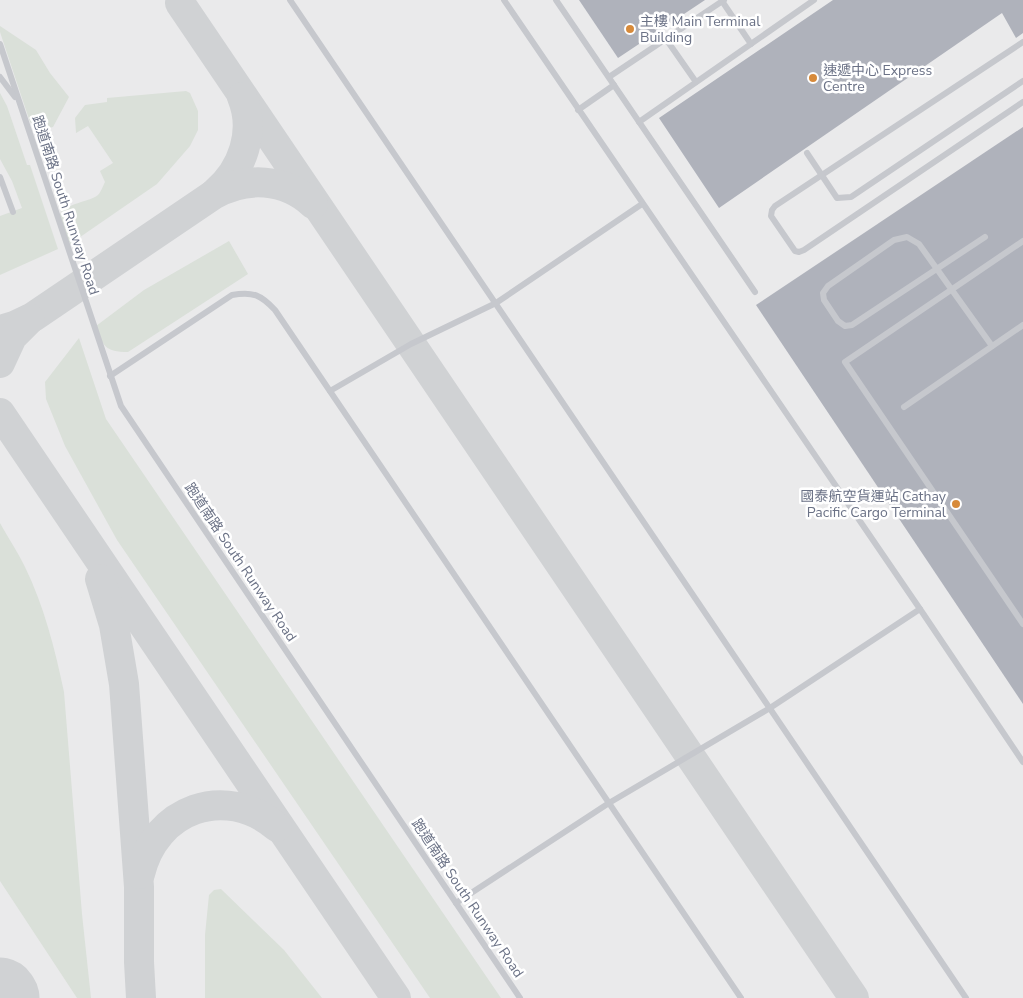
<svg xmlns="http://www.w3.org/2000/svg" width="1023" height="998" font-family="'Nunito Sans','Noto Sans TC',sans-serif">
  <rect width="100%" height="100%" fill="#f9f9f8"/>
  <!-- built -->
  <rect fill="#eaeaeb" x="0" y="0" width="1023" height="998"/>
  <!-- green -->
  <g fill="#dae0d9">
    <path d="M0 26 36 50 50 73 69 97 53 127 41 130 30 122 0 32Z"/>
    <path d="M186 91 190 93 198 111V130L190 146 157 184 70 244C67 236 61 227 60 218 58 204 88 203 98 195 101 192 103 186 105 182L100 171 113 163 88 126 76 133 75 118 85 105 107 102V98Z"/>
    <path d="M0 93 7 106 27 165H30L58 249 0 275V216L22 208 12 181 0 159Z"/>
    <path d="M229 241 248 274 128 352C105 352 103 346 96 326L144 290Z"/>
    <path d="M79 338 106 419 501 998H430L117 540 65 446 46 399 45 382Z"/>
    <path d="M0 523C8 538 18 552 25 567 44 606 55 649 64 692L82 914 91 998H77L0 881Z"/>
    <path d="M221 889 284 950 322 998H205V935L209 895 214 890Z"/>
  </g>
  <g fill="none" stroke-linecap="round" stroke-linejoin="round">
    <!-- taxiway -->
    <g stroke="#d0d2d4" stroke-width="30">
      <path d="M180 3 854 998"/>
      <path d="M215 193C243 170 256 131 242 97"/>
      <path d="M0 330 14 326 33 317 213 195C246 176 285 178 313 204"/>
      <path d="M0 363 12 337 30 319"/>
      <path d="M0 413 396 998"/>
      <path d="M100 579 114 625 124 684 139 887V962L141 998"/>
      <path d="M140 874C155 809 225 783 277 827"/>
    </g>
    <!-- runway -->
    <path stroke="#d0d2d4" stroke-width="75" d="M0 995 2 998"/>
  </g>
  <!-- building -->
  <g fill="#afb2bb">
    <path d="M579 0H705L618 58Z"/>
    <path d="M833 0H1023V33L1016 38 1002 13 719 208 659 118Z"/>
    <path d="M1023 127V704L756 305Z"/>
  </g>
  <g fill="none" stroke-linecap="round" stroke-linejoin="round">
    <!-- lane -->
    <g stroke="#c6c8cd" stroke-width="6">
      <path d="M290 0 966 998"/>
      <path d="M504 0 920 609 1023 762"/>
      <path d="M556 0 755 292"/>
      <path d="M722 1 751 44"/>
      <path d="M666 39 696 82"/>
      <path d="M1023 42 775 206 772 210 771 216 795 251 799 252 804 250 1023 102"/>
      <path d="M0 44 121 406 520 998"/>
      <path d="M0 77 15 97"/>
      <path d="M609 77 724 0"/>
      <path d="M578 110 614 85"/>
      <path d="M639 122 814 0"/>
      <path d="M807 153 837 198 851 197 1023 81"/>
      <path d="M0 177 13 212"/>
      <path d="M985 237 852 325 845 326 838 321 824 300 823 293 828 286 894 240 907 237 919 244 992 346"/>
      <path d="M1023 241 845 362 1023 624"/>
      <path d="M110 376 232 295C253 291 261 295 275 310L741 998"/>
      <path d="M330 391 411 344 496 303 642 204"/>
      <path d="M904 407 1023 325"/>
      <path d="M456 903 609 803 770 708 920 609"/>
    </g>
  </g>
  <!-- markers -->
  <g fill="#d78a3a" stroke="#fff" stroke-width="2">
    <circle cx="630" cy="29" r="5"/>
    <circle cx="813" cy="78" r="5"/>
    <circle cx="956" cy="504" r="5"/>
  </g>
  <g text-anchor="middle" stroke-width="5" stroke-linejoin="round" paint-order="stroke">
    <!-- poi labels -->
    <g font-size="14" fill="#6b7286" stroke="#fff" text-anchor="start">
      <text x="640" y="26">主樓 Main Terminal<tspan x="640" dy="16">Building</tspan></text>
      <text x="823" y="75">速遞中心 Express<tspan x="823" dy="16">Centre</tspan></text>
      <text x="946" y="501" text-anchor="end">國泰航空貨運站 Cathay<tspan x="946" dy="16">Pacific Cargo Terminal</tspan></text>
    </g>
    <!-- street labels -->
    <g font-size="14" fill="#6b7286" stroke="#fff">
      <text transform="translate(66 205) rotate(72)" y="5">跑道南路 South Runway Road</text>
      <text transform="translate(241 562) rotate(56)" y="5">跑道南路 South Runway Road</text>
      <text transform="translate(468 898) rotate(56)" y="5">跑道南路 South Runway Road</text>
    </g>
  </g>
</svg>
